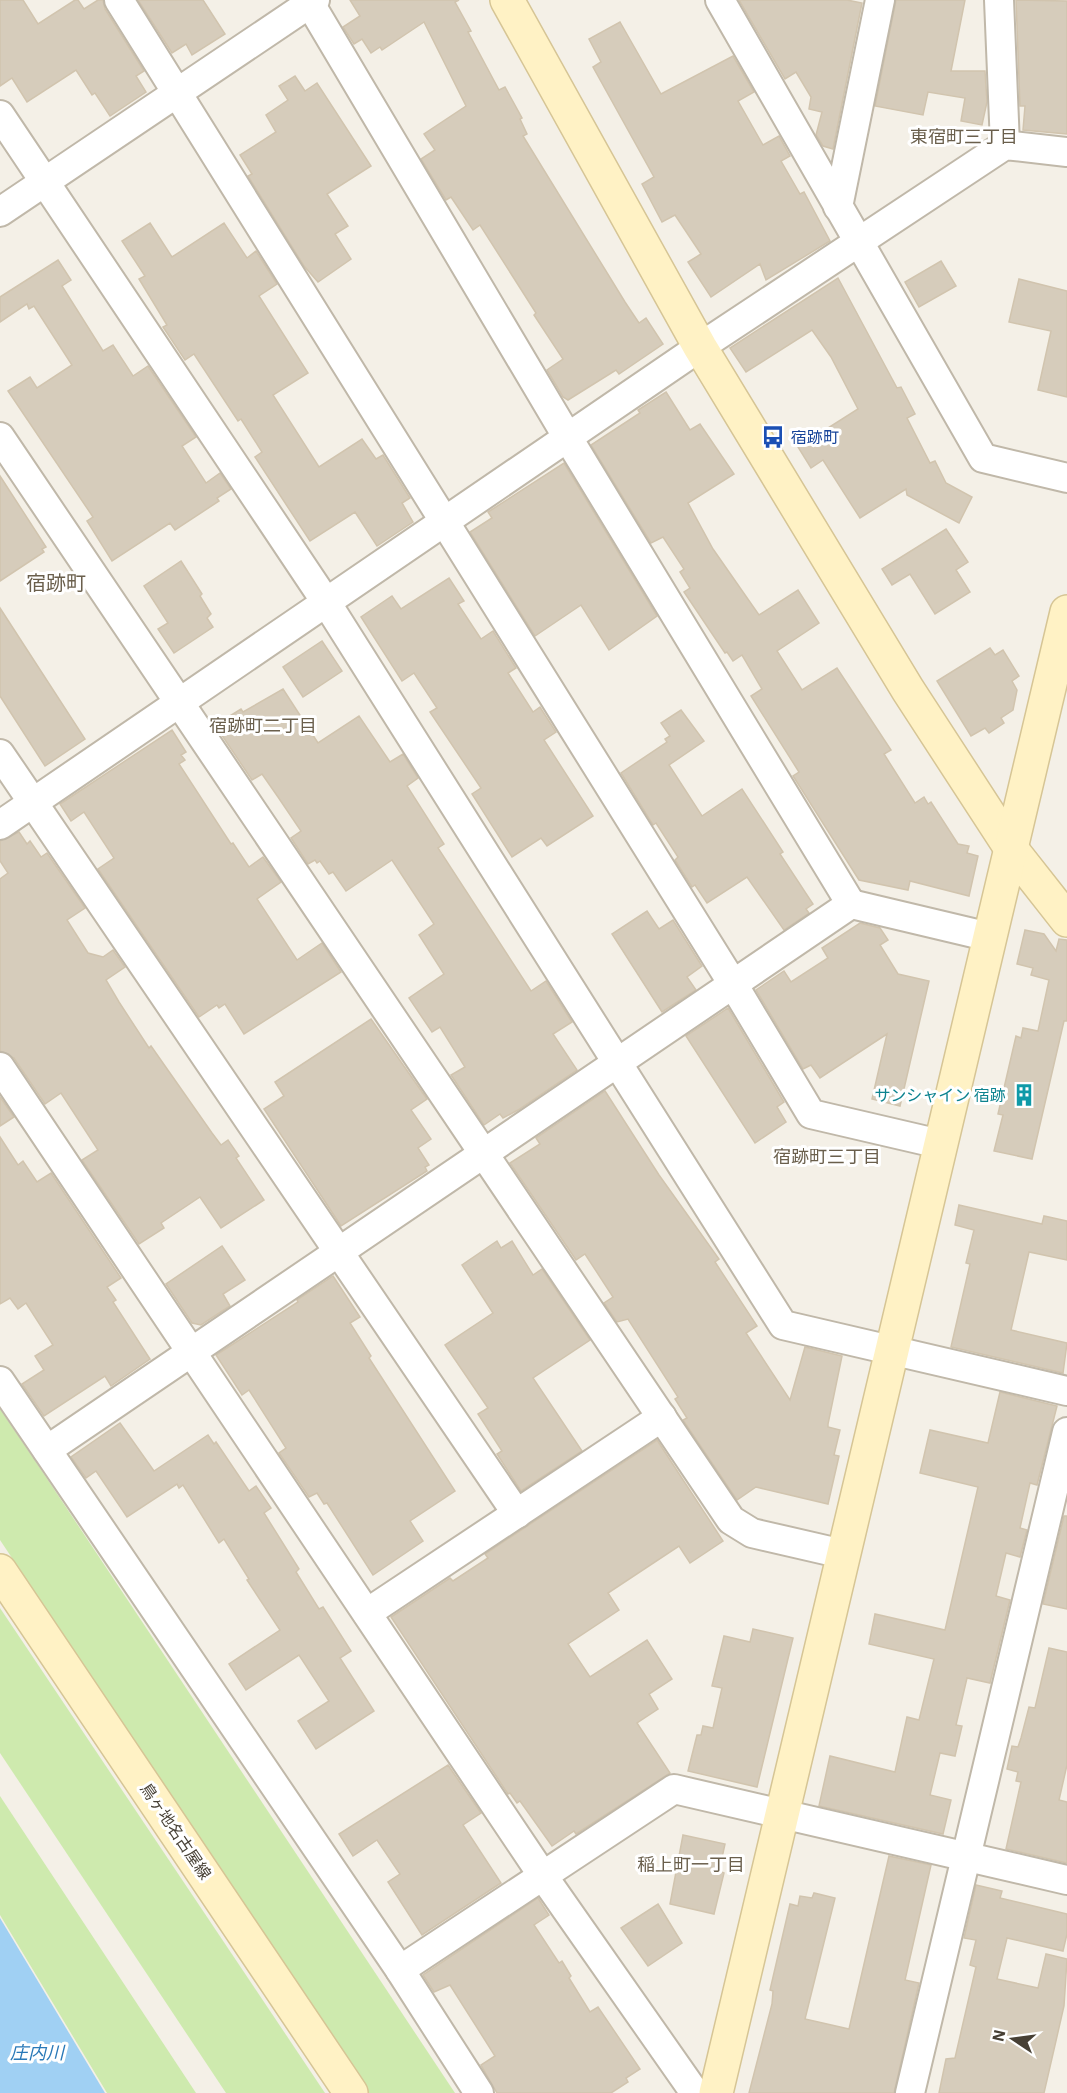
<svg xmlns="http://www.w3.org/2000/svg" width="1067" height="2093" font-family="'IBM Plex Sans','Noto Sans JP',sans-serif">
  <rect width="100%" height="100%" fill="#f4f0e7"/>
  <!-- green -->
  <g fill="#ceeaae">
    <path d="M0 1409 34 1459 455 2093H369L0 1540Z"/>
    <path d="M0 1608 325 2093H226L0 1753Z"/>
    <path d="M0 1796 196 2093H107L0 1915Z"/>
  </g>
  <!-- water -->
  <path fill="#a0d0f3" d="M0 1918 105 2093H0Z"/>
  <!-- building -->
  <g fill="#d6ccbb" stroke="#d1c4ae" stroke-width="1.5">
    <path d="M0 0H23L38 24 75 0H78L84 9 98 0H103L105 9 144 71 136 76 146 92 110 116 95 93 92 95 76 70 27 102 12 78 0 86Z"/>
    <path d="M138 0H203L225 34 192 55 186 44 172 53Z"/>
    <path d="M350 0H459L455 2 471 31 468 32 499 90 505 87 522 118 520 119 527 134 523 136 625 302 639 323 646 318 663 344 619 374 616 370 568 400 563 397 547 370 563 359 534 315 536 313 480 225 473 230 451 197 446 200 421 159 435 150 424 134 466 106 424 22 382 50 380 47 371 53 362 39 354 44 343 27 360 16Z"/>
    <path d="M739 0H847L862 3 833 149 823 146 816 135 822 112 809 109 811 97 796 72 785 79Z"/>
    <path d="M896 0H965L951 71H985L987 102 982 125 961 121 965 98 928 92 923 115 875 106Z"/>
    <path d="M1016 0 1067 1V134L1023 130 1025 106H1020Z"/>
    <path d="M620 22 661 94 733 56 754 92 738 101 763 145 779 136 790 156 781 161 800 194 804 192 830 241 766 280 760 264 711 297 688 262 701 254 675 215 662 222 642 184 654 177 593 67 601 62 589 39Z"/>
    <path d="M295 76 305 91 317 83 371 166 327 194 348 226 335 234 351 259 318 282 304 266 248 176 252 174 240 155 276 132 266 115 288 100 279 86Z"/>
    <path d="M150 223 172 257 224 223 247 258 256 251 277 284 259 296 308 373 273 395 319 467 362 439 376 459 383 455 410 498 402 503 413 522 377 546 355 512 310 541 255 457 262 452 241 419 238 421 194 354 185 360 163 327 167 325 139 279 145 276 122 241Z"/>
    <path d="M58 260 71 280 62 286 103 351 113 345 133 376 148 366 196 437 182 446 206 483 220 473 231 489 217 498 219 501 175 530 170 523 112 561 87 521 93 517 8 391 30 377 37 388 72 365 34 306 29 309 27 304 0 322V297Z"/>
    <path d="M941 261 956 286 919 307 905 282Z"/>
    <path d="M838 278 897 388 901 387 915 414 907 418 930 463 935 461 946 483 972 497 959 523 907 495 906 489 860 518 823 460 811 468 798 447 858 409 831 357 812 330 746 372 730 348Z"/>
    <path d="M1019 279 1067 291V397L1038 390 1051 331 1009 322Z"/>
    <path d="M666 392 690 430 700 424 734 474 688 503 713 549 759 615 798 590 819 623 777 651 802 690 837 668 891 750 884 754 915 803 924 797 928 804 931 802 958 844 969 846 967 853 978 856 969 896 910 881 908 890 859 880 793 776 799 772 751 696 762 689 742 655 733 661 727 652 725 653 684 592 690 588 680 572 684 569 663 537 651 543 591 445 640 413 638 410Z"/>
    <path d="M564 463 657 616 609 650 581 605 535 636 470 532 492 518 488 512Z"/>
    <path d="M0 476 46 547 42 549 44 552 0 581Z"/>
    <path d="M946 529 968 562 956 570 970 592 935 614 910 574 892 585 882 569Z"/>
    <path d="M181 561 202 594 200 596 211 614 207 618 213 627 174 653 158 629 168 623 144 586Z"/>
    <path d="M449 578 464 601 458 604 481 639 493 631 516 668 508 673 533 712 540 707 556 732 544 740 593 816 547 846 541 838 512 857 472 794 481 788 430 712 437 708 414 673 402 681 361 617 392 596 401 609Z"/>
    <path d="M0 608 85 739 45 766 0 696Z"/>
    <path d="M322 641 342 671 303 697 283 667Z"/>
    <path d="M990 648 995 655 1003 650 1019 676 1012 681 1017 690 1013 710 1001 718 1004 723 989 733 985 728 971 736 937 681Z"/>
    <path d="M283 689 318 743 359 716 390 762 403 754 418 778 407 786 444 844 438 848 531 991 546 981 572 1022 553 1034 577 1070 518 1110 503 1118 500 1114 484 1125 451 1075 465 1067 440 1027 432 1032 409 998 444 974 419 935 434 924 392 860 346 891 333 872 329 874 320 861 317 863 315 860 308 864 291 838 301 831 278 797 262 774 252 780 215 725 241 709 243 712Z"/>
    <path d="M681 710 704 741 669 765 702 816 742 789 783 852 780 854 813 904 806 909 809 913 784 930 747 877 707 903 695 885 692 887 675 860 678 857 656 823 653 825 621 773 667 742 665 739 670 736 661 723Z"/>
    <path d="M172 730 186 752 181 755 185 760 179 764 231 844 233 843 249 867 263 857 281 882 257 899 297 960 322 943 341 972 244 1034 225 1004 219 1008 217 1005 199 1017 98 869 114 858 84 812 71 821 60 804Z"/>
    <path d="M19 832 27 844 30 841 41 857 47 853 85 908 67 920 88 953 103 957 113 950 125 967 106 980 119 1002 149 1048 151 1046 212 1133 221 1145 228 1140 239 1156 236 1158 264 1200 221 1228 200 1197 161 1223 164 1228 139 1244 82 1160 98 1150 61 1093 45 1104 14 1058 0 1051V879L8 873 0 861V841Z"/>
    <path d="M647 911 659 929 673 920 702 966 687 977 696 990 662 1012 612 934Z"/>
    <path d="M860 923 880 928 888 940 880 945 898 974 929 981 900 1106 872 1099 887 1034 820 1078 811 1065 803 1069 756 990 784 971 791 982 828 958 822 948Z"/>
    <path d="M1025 930 1044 934 1056 951 1059 939 1067 940V1021H1064L1032 1159 994 1151 1003 1115 998 1114 1016 1036 1021 1038 1023 1028 1038 1031 1049 980 1031 975 1033 968 1017 964Z"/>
    <path d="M728 1008 784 1102 777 1107 786 1122 755 1143 686 1036Z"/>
    <path d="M371 1019 427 1099 411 1110 431 1139 418 1148 429 1165 425 1167 427 1171 341 1226 264 1109 284 1096 275 1082Z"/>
    <path d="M605 1091 659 1175 719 1259 715 1262 757 1326 746 1333 790 1400 805 1347 842 1356 828 1424V1427L840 1430 834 1455 839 1456 828 1504 756 1487 737 1500 683 1420 687 1418 675 1399 678 1397 628 1319 617 1322 604 1303 613 1297 585 1254 576 1260 510 1163 540 1144 536 1138Z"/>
    <path d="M0 1097 14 1117 0 1126Z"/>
    <path d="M0 1137 18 1165 23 1161 37 1182 51 1173 121 1278 107 1287 116 1300 113 1302 150 1359 111 1386 105 1376 44 1416 22 1384 44 1370 35 1356 53 1345 26 1303 18 1309 10 1298 0 1304Z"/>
    <path d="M959 1205 1042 1224 1044 1216 1067 1221V1260L1029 1252 1011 1330 1067 1343 1063 1373 951 1347 970 1264 966 1263 974 1230 955 1225Z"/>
    <path d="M497 1241 501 1248 512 1241 533 1275 542 1269 590 1340 533 1378 582 1451 521 1491 497 1454 502 1451 478 1414 488 1408 445 1345 493 1313 462 1265Z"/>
    <path d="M222 1246 245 1280 223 1294 230 1306 201 1325 192 1323 166 1284Z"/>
    <path d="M333 1276 360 1317 350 1323 371 1356 369 1358 455 1491 410 1521 423 1541 373 1575 327 1503 324 1504 317 1493 309 1497 279 1453 286 1448 249 1390 242 1395 216 1355 298 1302 297 1300Z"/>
    <path d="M1000 1392 1057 1406 1037 1485 1030 1483 1020 1528 1027 1530 1020 1557 1006 1553 996 1596 1010 1600 990 1683 967 1678 956 1725 962 1726 955 1756 940 1753 930 1795 951 1800 943 1834 819 1806 830 1756 895 1772 907 1717 919 1720 934 1659 869 1644 875 1614 945 1630 978 1487 920 1473 930 1430 988 1443Z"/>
    <path d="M120 1423 154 1471 208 1435 214 1444 216 1442 249 1491 256 1486 271 1508 264 1513 299 1569 296 1572 319 1609 323 1607 351 1651 340 1658 374 1711 316 1749 298 1721 329 1701 299 1655 246 1690 229 1664 280 1630 247 1580 249 1579 224 1539 219 1543 183 1485 179 1488 177 1484 127 1517 96 1471 86 1478 71 1457Z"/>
    <path d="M657 1440 723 1541 690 1563 679 1546 608 1593 619 1610 568 1644 590 1677 647 1640 672 1679 649 1694 658 1709 637 1723 670 1773 576 1834 574 1831 552 1846 520 1801 517 1803 510 1793 508 1794 391 1617 450 1578 453 1581 488 1558 485 1554Z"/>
    <path d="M1064 1516H1067V1609L1043 1604Z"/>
    <path d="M753 1629 793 1638 757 1787 688 1771 697 1735H701L703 1726 713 1728 722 1688 712 1686 724 1636 750 1642Z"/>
    <path d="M1049 1648 1067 1652V1765L1059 1800 1067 1802V1863L1006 1849 1021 1782 1016 1781 1018 1772 1007 1769 1012 1746 1018 1747 1021 1738 1029 1707 1035 1708Z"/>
    <path d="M448 1765 481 1813 463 1825 501 1883 422 1935 388 1882 400 1874 377 1840 353 1856 339 1834Z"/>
    <path d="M683 1835 725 1844 719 1871 724 1873 714 1914 670 1904Z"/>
    <path d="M889 1856 931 1865 905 1980 919 1983 894 2093H749L772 2004 773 1991 770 1990 790 1904 798 1906 800 1896 812 1898 814 1893 835 1898 805 2019 849 2029Z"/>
    <path d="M976 1885 1002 1891 1000 1898 1067 1914V1934L1063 1951 1007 1938 997 1979 1038 1988 1046 1954 1067 1959 1064 2006 1044 2093H939L946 2059 955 2058 976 1967 970 1965 976 1940 964 1938Z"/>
    <path d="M538 1898 549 1915 534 1925 559 1963 562 1961 571 1976 569 1978 590 2012 598 2007 640 2069 626 2078 628 2082 611 2093H497L481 2065 495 2056 450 1985 434 1992 423 1975Z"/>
    <path d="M658 1904 682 1943 648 1966 621 1928Z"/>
  </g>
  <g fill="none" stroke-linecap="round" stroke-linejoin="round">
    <!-- street casing -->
    <g stroke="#c0b8a9" stroke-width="32">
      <g id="street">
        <path d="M119 0 733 984 811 1114 940 1144"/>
        <path d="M308 0 568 438 851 904"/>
        <path d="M720 0 983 458 1067 478"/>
        <path d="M999 0 1005 145"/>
        <path d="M0 115 326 602 783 1325 1067 1391"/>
        <path d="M838 207 880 0"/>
        <path d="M0 212 315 0"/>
        <path d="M0 437 731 1520 752 1533 843 1554"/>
        <path d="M0 754 517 1514"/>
        <path d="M0 825 700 347 1005 145 1067 152"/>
        <path d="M0 1067 543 1876 695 2093"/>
        <path d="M0 1381 400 1970 479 2093"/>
        <path d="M47 1450 851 904 990 937"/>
        <path d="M367 1613 662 1417"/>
        <path d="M400 1970 674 1789 1067 1880"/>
        <path d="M910 2093 1067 1432"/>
      </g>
    </g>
    <!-- secondary casing -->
    <g stroke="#d6c595" stroke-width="36">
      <g id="secondary">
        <path d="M507 0 700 347 908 690 1012 850 1067 920"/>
        <path d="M0 1571 351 2093"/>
        <path d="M716 2093 1067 612"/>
      </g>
    </g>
    <!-- street -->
    <use href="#street" stroke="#fff" stroke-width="28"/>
    <!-- secondary -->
    <use href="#secondary" stroke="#fff2c5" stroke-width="33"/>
  </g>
  <!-- icons -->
  <defs>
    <g id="bus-bare" transform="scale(1.8)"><path d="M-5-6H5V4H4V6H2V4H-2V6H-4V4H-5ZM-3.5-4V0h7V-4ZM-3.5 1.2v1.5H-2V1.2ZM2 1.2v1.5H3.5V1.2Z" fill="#1a4fb4" stroke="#fff" stroke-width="2.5" paint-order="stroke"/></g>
    <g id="building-bare" transform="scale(1.8)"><path d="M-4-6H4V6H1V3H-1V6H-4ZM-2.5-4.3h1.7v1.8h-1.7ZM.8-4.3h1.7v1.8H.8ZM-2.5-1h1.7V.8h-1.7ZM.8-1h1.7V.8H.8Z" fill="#0f9aa8" stroke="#fff" stroke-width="2.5" paint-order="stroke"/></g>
  </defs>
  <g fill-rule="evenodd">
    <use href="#bus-bare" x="773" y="437"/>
    <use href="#building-bare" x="1024" y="1095"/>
  </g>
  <g text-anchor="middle" stroke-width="6" stroke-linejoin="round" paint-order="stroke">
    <!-- transit labels -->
    <g font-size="16" fill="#164399" stroke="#fff" text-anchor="start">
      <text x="791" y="443">宿跡町</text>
    </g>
    <!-- culture labels -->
    <g font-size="16" fill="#0d838f" stroke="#fff" text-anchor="end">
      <text x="1006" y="1101">サンシャイン 宿跡</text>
    </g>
    <!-- street labels -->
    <g font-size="16" fill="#474035" stroke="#fff">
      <text transform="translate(176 1831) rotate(56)" y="6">鳥ヶ地名古屋線</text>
    </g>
    <!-- neighbourhood labels -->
    <g font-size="18" fill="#6a5f4c" stroke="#fff">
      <text x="964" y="143">東宿町三丁目</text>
      <text x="263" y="732">宿跡町二丁目</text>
      <text x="827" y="1163">宿跡町三丁目</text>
      <text x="691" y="1871">稲上町一丁目</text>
    </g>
    <!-- water labels -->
    <g font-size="18" font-style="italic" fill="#2a79b8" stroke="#fff">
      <text x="37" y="2059">庄内川</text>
    </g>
    <!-- quarter labels -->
    <g font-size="20" fill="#6a5f4c" stroke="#fff">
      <text x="56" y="590">宿跡町</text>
    </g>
  </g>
  <!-- north arrow -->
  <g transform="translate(1013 2039) rotate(283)" stroke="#ffffff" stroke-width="4.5" paint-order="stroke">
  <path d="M0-4.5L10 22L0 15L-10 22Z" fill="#474035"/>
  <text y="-9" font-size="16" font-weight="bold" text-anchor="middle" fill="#474035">N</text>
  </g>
</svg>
